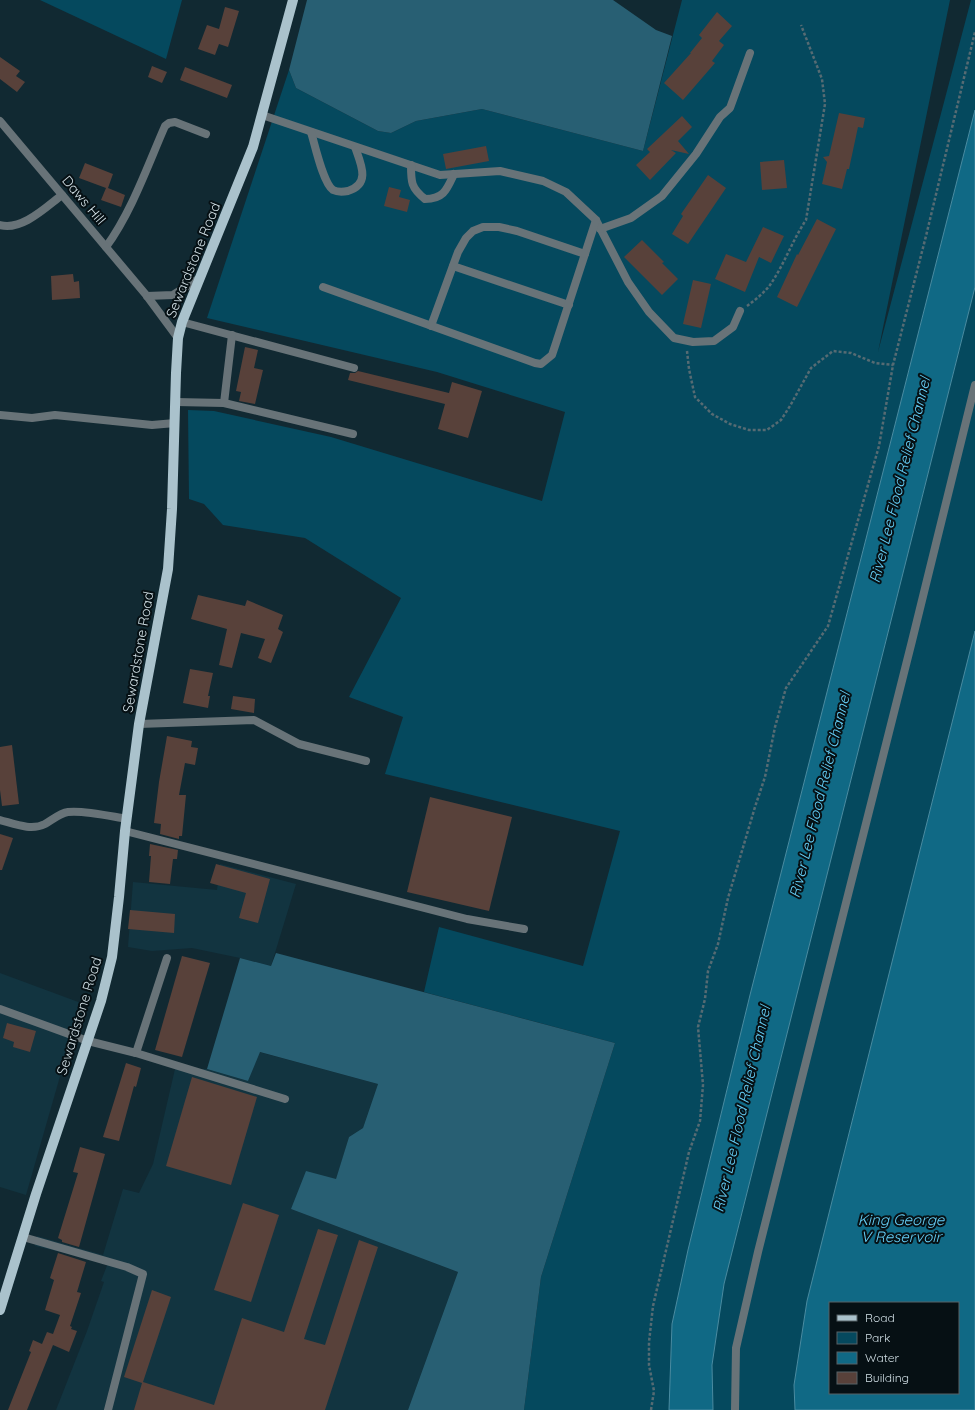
<svg xmlns="http://www.w3.org/2000/svg" width="975" height="1410" font-family="Quicksand,sans-serif">
  <rect width="100%" height="100%" fill="#112932"/>
  <!-- built -->
  <g fill="#123440">
    <path d="M220 864 296 884 271 966 240 958 192 948 152 951 128 947 133 882 217 890Z"/>
    <path d="M0 973 81 1003 26 1195 0 1187Z"/>
    <path d="M259 1052 378 1084 363 1128 349 1137 336 1180 291 1209 458 1272 408 1410H56L87 1331 104 1282 101 1281 108 1263 35 1246 37 1236 103 1255 123 1189 139 1193 153 1164 175 1069H207L248 1081Z"/>
  </g>
  <!-- green -->
  <g fill="#05495e">
    <path d="M40 0H182L166 59Z"/>
    <path d="M682 0H950L878 352 971 0H975V110L750 995 688 1250 672 1324 669 1410H524L541 1277 615 1043 424 992 439 927 583 966 620 831 385 774 403 717 349 697 401 598 305 538 223 525 204 504 189 499 188 410 214 411 331 437 542 501 565 412 437 372 207 318 289 70 296 88 378 131 391 133 416 121 482 109 643 151Z"/>
    <path d="M975 287V631L807 1301 794 1385 795 1410H713L712 1365 724 1284Z"/>
  </g>
  <!-- forest -->
  <g fill="#285f73">
    <path d="M307 0H613L656 30 672 36 643 151 482 109 416 121 391 133 378 131 296 88 289 70Z"/>
    <path d="M276 953 615 1043 541 1277 524 1410H408L458 1272 291 1209 306 1171 336 1179 349 1137 363 1128 378 1084 260 1052 248 1081 207 1069 240 958 271 966Z"/>
  </g>
  <!-- water -->
  <g fill="#106985" stroke="#4a8ca2" fill-rule="evenodd">
    <path d="M975 110V287L724 1284 712 1365 713 1410H669L672 1324 688 1250 750 995Z"/>
    <path d="M975 631V1410H795L794 1385 807 1301ZM830 1303H958V1393H830Z"/>
  </g>
  <!-- building -->
  <g fill="#58413a">
    <path d="M225 7 239 11 228 47 219 44 215 55 198 49 207 25 219 29Z"/>
    <path d="M717 12 732 26 719 41 724 45 712 61 715 63 683 100 664 83 691 53H690L702 38 699 35Z"/>
    <path d="M0 57 20 71 16 76 25 82 17 92 0 79Z"/>
    <path d="M152 66 167 72 162 83 148 77Z"/>
    <path d="M185 67 232 85 227 98 180 80Z"/>
    <path d="M839 113 865 118 863 128 858 127 849 169H847L842 189 822 184 827 162 823 157 829 156Z"/>
    <path d="M682 116 692 127 678 141 689 154 671 150 676 153 650 180 636 165 650 152 647 149Z"/>
    <path d="M486 146 489 161 446 169 443 154Z"/>
    <path d="M784 160 787 188 762 190 760 162Z"/>
    <path d="M85 163 113 174 108 188 125 195 121 207 101 200 106 188 79 178Z"/>
    <path d="M708 175 726 188 688 244 672 234 683 216 681 214Z"/>
    <path d="M389 187 401 190 399 197 410 200 407 212 384 206Z"/>
    <path d="M817 219 836 229 797 307 777 297 797 254 798 255Z"/>
    <path d="M763 227 784 236 771 263 759 257 745 292 715 279 726 254 746 262Z"/>
    <path d="M642 240 664 262 662 263 678 279 662 295 624 257Z"/>
    <path d="M73 274 74 282 79 281 80 298 52 300 51 276Z"/>
    <path d="M693 280 711 284 701 328 683 324Z"/>
    <path d="M245 347 258 350 254 368 263 370 255 404 239 401 241 392 236 391Z"/>
    <path d="M358 371 449 393 452 382 482 391 468 438 438 429 445 404 348 380 350 373H355Z"/>
    <path d="M198 595 245 606 247 600 283 615 278 629 283 632 271 663 258 658 265 639 241 633 232 668 219 665 227 629 191 619Z"/>
    <path d="M190 669 213 673 208 696H210L208 708 183 703Z"/>
    <path d="M233 696 255 699 254 713 231 709Z"/>
    <path d="M167 736 192 741 191 747 198 748 195 765 185 763 179 795H186L182 836H179V839L160 834 161 824 154 823 159 782Z"/>
    <path d="M12 745 19 804 2 806 0 790V747Z"/>
    <path d="M430 797 512 817 489 911 407 892Z"/>
    <path d="M0 834 13 838 2 870H0Z"/>
    <path d="M150 844 178 850 177 859H173L170 884 149 882 151 856H149Z"/>
    <path d="M216 864 270 879 258 923 239 918 246 893 210 883Z"/>
    <path d="M130 910 175 914 174 933 128 929Z"/>
    <path d="M182 956 210 963 182 1057 155 1050Z"/>
    <path d="M7 1023 36 1031 30 1052 13 1047 14 1042 3 1038Z"/>
    <path d="M126 1063 141 1068 136 1087 134 1086 119 1141 103 1137Z"/>
    <path d="M192 1077 257 1097 231 1185 166 1166Z"/>
    <path d="M80 1147 105 1154 79 1247 62 1242V1240L58 1238 78 1173 73 1172Z"/>
    <path d="M243 1203 279 1215 251 1302 214 1290Z"/>
    <path d="M318 1229 338 1235 304 1339 325 1345 359 1240 378 1247 325 1410H134L142 1383 124 1377 152 1290 171 1297 143 1382 214 1405 242 1318 284 1332Z"/>
    <path d="M58 1253 86 1262 77 1292 81 1293 70 1326 72 1327 71 1329 77 1331 69 1352 53 1345 27 1410H8L31 1352 29 1351 33 1340 42 1344 47 1332 53 1334 60 1315 45 1310 54 1280 50 1278Z"/>
  </g>
  <g fill="none" stroke-linecap="round" stroke-linejoin="round">
    <!-- path -->
    <g stroke="#566b73" stroke-width="2.5" stroke-dasharray="3 2" stroke-linecap="butt">
      <path d="M747 306C755 300 764 293 770 285 784 265 792 241 806 220L825 104 822 79 801 25"/>
      <path d="M687 351 689 369 695 397 712 414 730 424 749 430H767L781 420 790 406 811 368 833 351 851 353 875 363 893 365"/>
      <path d="M651 1410 654 1391 649 1365V1342L653 1306 689 1152 700 1121 703 1085 698 1027 705 999 708 971 718 944 728 898 755 807 765 777 775 727 786 688 828 626 879 446 893 365 926 236 975 32"/>
    </g>
    <!-- service -->
    <g stroke="#687378" stroke-width="8">
      <path d="M262 115 440 175 500 171 543 181 566 192 596 220 628 282 649 312 674 338 693 342 714 341 733 327 740 311"/>
      <path d="M311 132C315 145 323 183 333 190 337 192 343 192 348 191 371 184 361 164 355 147"/>
      <path d="M411 165C411 182 411 188 425 199 444 199 447 189 454 174"/>
      <path d="M0 225C22 231 46 207 62 195"/>
      <path d="M600 229 631 218 662 196 696 154 720 117 730 108 750 53"/>
      <path d="M106 247C132 211 147 167 165 126L169 123 175 122 206 134"/>
      <path d="M453 266 569 305"/>
      <path d="M323 287 535 363 541 364 552 355 556 343 596 220"/>
      <path d="M182 322 354 368"/>
      <path d="M431 326 458 252 466 238 473 231 483 227H499L517 231 585 254"/>
      <path d="M176 402 224 403 353 434"/>
      <path d="M224 403 232 335"/>
      <path d="M0 415 32 418 55 415 152 425 175 423"/>
      <path d="M139 724 254 720 299 744 366 761"/>
      <path d="M0 820C15 824 31 831 45 824 52 820 60 813 68 812 84 810 109 816 127 819"/>
      <path d="M125 831 467 919 524 929"/>
      <path d="M0 1009 88 1041"/>
      <path d="M136 1053 285 1099"/>
      <path d="M23 1237 127 1267 143 1274 108 1410"/>
      <path d="M735 1410 736 1348 758 1252 912 641 975 385"/>
    </g>
    <!-- minor -->
    <path stroke="#687378" stroke-width="8" d="M88 1041 136 1053 167 958"/>
    <!-- tertiary -->
    <g stroke="#687378" stroke-width="8">
      <path d="M0 121 147 296 178 338"/>
      <path d="M147 296 173 295 200 278"/>
    </g>
    <!-- primary -->
    <path stroke="#aac2cc" stroke-width="10" d="M0 1310 36 1194 101 1001 112 957 119 897 125 831 139 724 168 569 172 509 176 373 178 338 182 322 253 147 293 0"/>
  </g>
  <g text-anchor="middle" stroke-width="4" stroke-linejoin="round" paint-order="stroke">
    <!-- street labels -->
    <g font-size="14" fill="#d0dee4" stroke="#061014">
      <text transform="translate(84 200) rotate(50)" y="5">Daws Hill</text>
      <text transform="translate(193 260) rotate(-68)" y="5">Sewardstone Road</text>
      <text transform="translate(138 652) rotate(-80)" y="5">Sewardstone Road</text>
      <text transform="translate(79 1016) rotate(-73)" y="5">Sewardstone Road</text>
    </g>
    <!-- water labels -->
    <g font-size="15" font-style="italic" fill="#66d0f8" stroke="#061014">
      <text transform="translate(900 480) rotate(-76)" y="5">River Lee Flood Relief Channel</text>
      <text transform="translate(820 795) rotate(-76)" y="5">River Lee Flood Relief Channel</text>
      <text transform="translate(742 1109) rotate(-77)" y="5">River Lee Flood Relief Channel</text>
      <text x="901" y="1225">King George<tspan x="901" dy="17">V Reservoir</tspan></text>
    </g>
  </g>
  <!-- legend -->
  <rect x="829" y="1302" width="130" height="92" fill="#061014" stroke="#576267"/>
  <rect x="837" y="1315" width="20" height="6" fill="#aac2cc" stroke="#576267"/>
  <text x="865" y="1322" font-size="12" fill="#d0dee4">Road</text>
  <rect x="837" y="1332" width="20" height="12" fill="#05495e" stroke="#576267"/>
  <text x="865" y="1342" font-size="12" fill="#d0dee4">Park</text>
  <rect x="837" y="1352" width="20" height="12" fill="#106985" stroke="#576267"/>
  <text x="865" y="1362" font-size="12" fill="#d0dee4">Water</text>
  <rect x="837" y="1372" width="20" height="12" fill="#58413a" stroke="#576267"/>
  <text x="865" y="1382" font-size="12" fill="#d0dee4">Building</text>
</svg>
